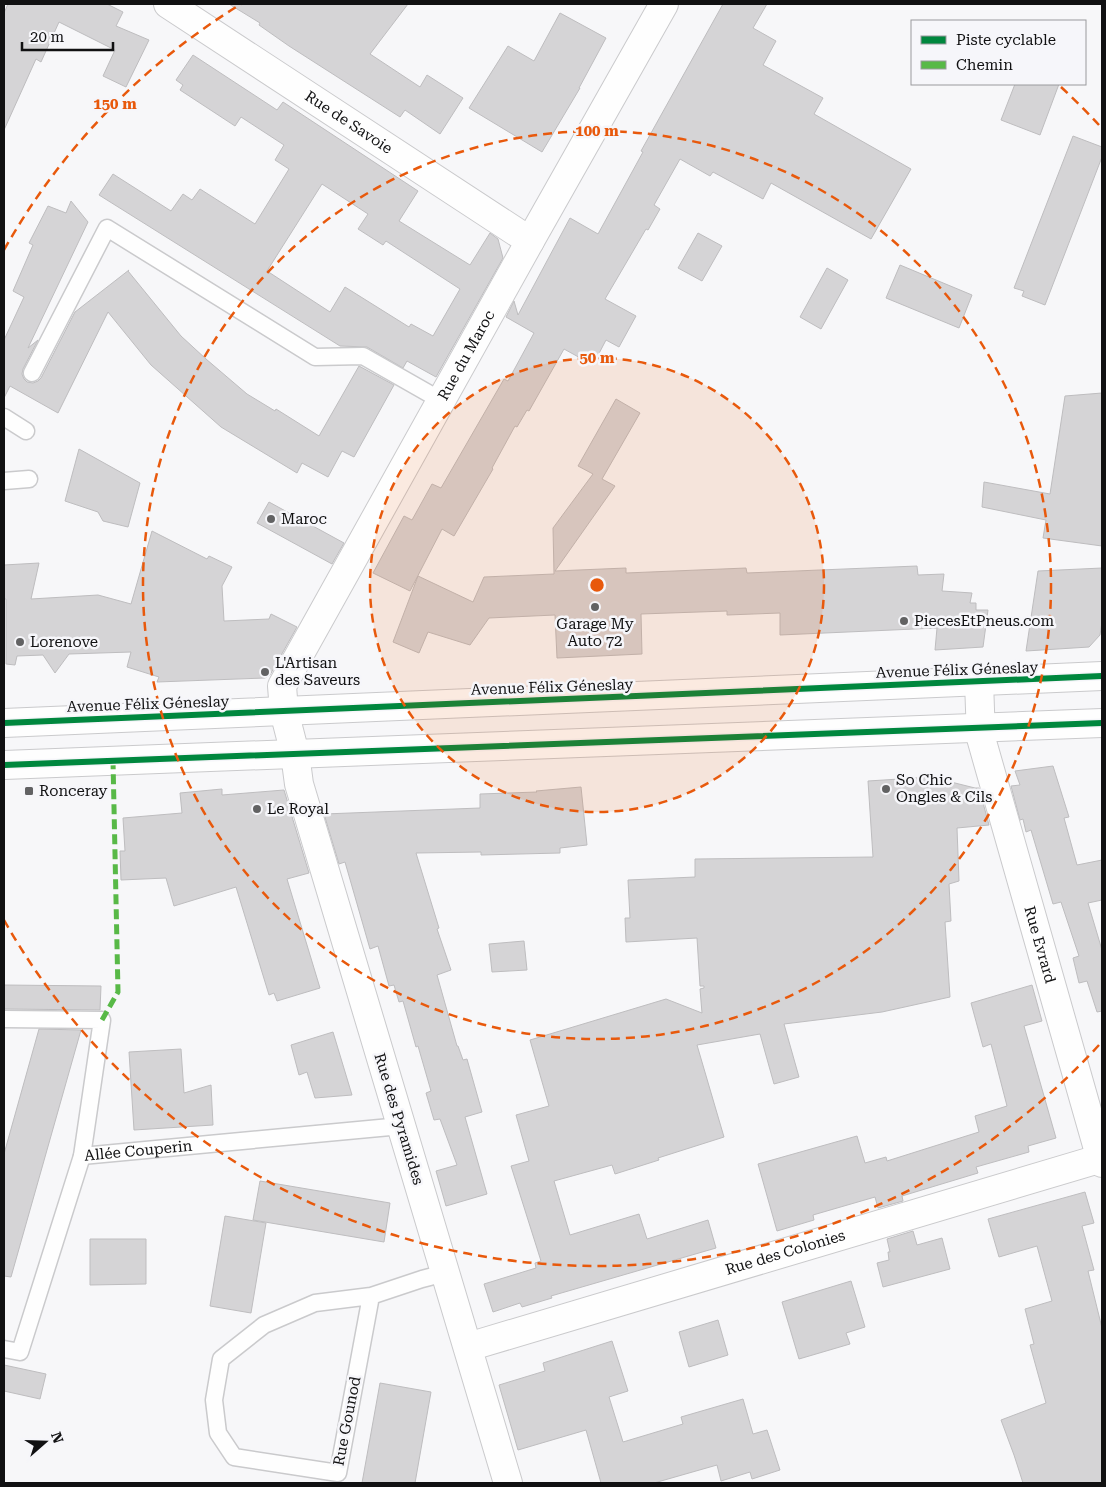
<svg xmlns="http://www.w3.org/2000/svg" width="1106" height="1487" font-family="'Roboto Serif',serif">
  <rect width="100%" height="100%" fill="#f7f7f9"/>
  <!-- building -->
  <g fill="#d5d4d6" stroke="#bebdbf" fill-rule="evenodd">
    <path d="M8 4H107L123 12 116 26 149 40 126 87 103 76 115 50 59 22 41 62 36 59 4 130V13Z"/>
    <path d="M229 4H408L370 54 420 87 427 75 463 98 440 134 405 110 400 117 289 46 259 25 260 23Z"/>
    <path d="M723 4H767L753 28 776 41 763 65 823 98 814 114 911 169 871 239 771 183 763 199 713 172 710 176 680 159 654 205 660 209 648 230 646 229 605 299 636 316 619 347 606 340 593 365 564 349 529 411 527 410 517 427 515 426 492 468 493 469 454 536 442 529 410 591 373 573 404 516 412 520 432 484 441 488 504 379 508 381 534 333 506 317 514 301 518 315 570 218 598 234 643 152 641 151Z"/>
    <path d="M560 13 606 38 579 88H580L542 152 469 108 508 46 534 61Z"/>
    <path d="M193 55 277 110 283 102 418 191 399 221 470 265 490 233 498 239 503 258 436 377 407 361 403 368 367 347 340 346 99 195 113 174 171 211 183 194 192 200 200 189 255 224 289 169 275 160 284 145 241 117 235 126 180 90 183 85 176 80ZM322 184 368 214 358 229 383 245 386 241 460 289 433 336 411 324 409 327 345 287 330 312 267 271Z"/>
    <path d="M1015 84H1059L1040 135 1001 120Z"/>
    <path d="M1073 136 1102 147V157L1045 305 1022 296 1024 291 1014 288Z"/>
    <path d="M71 201 88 222 28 348 38 340 23 369 22 374 24 379 27 382 33 383 38 381 41 378 75 312 129 270 128 271 181 336 206 359 247 394 275 411 276 409 319 436 359 366 394 385 354 457 342 451 328 477 302 463 297 473 221 427 151 365 108 312 58 413 10 386 4 398V340L24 297 13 291 33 245 29 243 48 206 66 213Z"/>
    <path d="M698 233 722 246 702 281 678 268Z"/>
    <path d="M900 265 972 295 959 328 886 298Z"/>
    <path d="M827 268 848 280 821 329 800 317Z"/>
    <path d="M1102 393V546L1043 538 1046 520 982 507 984 482 1050 494 1065 396Z"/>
    <path d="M616 399 640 413 602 479 615 486 555 571 626 568V573L746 568 747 573 917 566 918 575 944 574 942 591 972 593 970 603H976V610H988L983 647 935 650 937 628 780 635V613L727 615V611L641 614 642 654 557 658 555 615 489 618 470 645 428 632 419 653 393 642 418 576 473 602 484 577 554 574 553 528 593 474 578 466Z"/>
    <path d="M79 449 140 483 128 527 103 521 98 512 65 501Z"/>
    <path d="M269 502 344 543 332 564 257 523Z"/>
    <path d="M152 531 207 559 209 556 232 567 222 586 224 621 269 619 271 614 297 627 270 675 265 678 157 682 159 677 127 667 131 652 69 654 55 673 43 655 17 656 15 665 6 664V599H4V565L39 563 31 599 98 595 131 604Z"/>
    <path d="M1102 568V622L1100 635 1089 647 1026 651 1038 571Z"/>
    <path d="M1053 766 1069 817 1064 818 1077 865 1102 860V900L1088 903 1102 950V1011L1097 1012 1087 981 1079 983 1073 958 1079 956 1061 902 1053 904 1031 830 1026 832 1023 819 1020 820 1011 786 1020 785 1015 771Z"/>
    <path d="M931 777 975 788H979L989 825 957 828 959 881 949 884 951 921 945 922 950 997 882 1012 784 1024 799 1077 774 1084 760 1034 697 1045 724 1137 658 1158 659 1160 615 1174 612 1165 554 1181 570 1235 639 1214 647 1239 708 1220 716 1248 551 1296 552 1298 522 1307 520 1303 493 1312 484 1284 536 1268 535 1263 541 1261 511 1166 529 1161 516 1115 549 1106 530 1040 666 999 702 1013 700 989 704 988V986H700L697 938 626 942 625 918H630L628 880 695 877V859L873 857 868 781Z"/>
    <path d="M581 787 587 845 560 848V853L481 855V852L416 853 439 928 437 929 451 970 437 975 457 1046H458L463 1060 467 1059 482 1112 465 1117 487 1194 446 1206 436 1171 457 1165 440 1119 434 1120 426 1093 431 1091 418 1046 416 1047 403 1001 399 1002 394 985 389 986 378 946 370 949 345 862 339 864 324 814 480 808V794L537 792 536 791Z"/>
    <path d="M222 789V795L284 790 309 873 287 879 320 988 277 1001 274 993 269 995 236 887 174 906 166 878 121 880 120 851H125L123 818 182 813 180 793Z"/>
    <path d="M524 941 527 970 492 972 489 944Z"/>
    <path d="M4 985 101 986 100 1010 4 1009Z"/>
    <path d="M1032 985 1042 1021 1024 1026 1056 1138 1028 1146 1029 1152 976 1167 978 1173 902 1196 903 1201 878 1208 875 1197 813 1215 814 1220 777 1231 758 1164 857 1136 865 1163 886 1157 887 1161 979 1132 975 1116 1007 1106 991 1044 983 1047 971 1003Z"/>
    <path d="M39 1029 81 1030 11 1277 4 1276V1154Z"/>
    <path d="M333 1032 352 1095 315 1098 307 1072 299 1075 291 1045Z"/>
    <path d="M181 1049 184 1093 211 1085 213 1125 134 1130 129 1052Z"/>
    <path d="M260 1181 390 1203 384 1242 253 1220Z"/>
    <path d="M1085 1192 1094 1223 1082 1226 1094 1270 1088 1271 1102 1328V1483H1023L1014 1455 1001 1420 1046 1403 1030 1345 1034 1344 1025 1309 1052 1301 1037 1246 999 1257 988 1219Z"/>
    <path d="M225 1216 266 1223 251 1313 210 1306Z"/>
    <path d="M913 1231 917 1245 942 1238 950 1269 883 1287 877 1263 889 1260 888 1252H890L887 1239Z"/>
    <path d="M90 1239H146V1284L90 1285Z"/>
    <path d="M851 1281 865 1327 846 1333 850 1344 799 1359 782 1302Z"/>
    <path d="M718 1320 728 1355 689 1367 679 1332Z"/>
    <path d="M612 1341 628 1391 609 1397 623 1442 683 1424 681 1417 743 1399 753 1434 767 1430 780 1470 752 1479 750 1472 721 1481 717 1465 654 1483H601L586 1430 518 1450 499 1385 545 1371 543 1363Z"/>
    <path d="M4 1365 46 1374 40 1399 4 1391Z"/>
    <path d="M380 1383 431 1392 415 1483H362Z"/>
  </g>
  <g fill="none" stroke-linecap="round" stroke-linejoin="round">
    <!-- lane casing -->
    <g stroke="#cacacc" stroke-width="19">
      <g id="lane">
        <path d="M32 373 107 228 315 357 363 356 442 401"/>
        <path d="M4 417 26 431"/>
        <path d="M4 481 29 479"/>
        <path id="s1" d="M4 1019 102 1020 82 1156 401 1126"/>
        <path d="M371 1296 338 1473 234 1457 218 1433 214 1400 221 1359 264 1325 315 1303 371 1296 422 1279 445 1273"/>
        <path d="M4 1349 20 1352 82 1156"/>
      </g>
    </g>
    <!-- street casing -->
    <g stroke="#cacacc" stroke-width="30">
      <g id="street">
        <path id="s2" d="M168 4 530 241"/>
        <path id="s3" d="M979 681 981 738 1102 1163"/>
        <path id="s4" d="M468 1347 1102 1158"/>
        <path id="s5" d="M508 1483 299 784 295 754 284 711 282 686 530 241 664 4"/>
      </g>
    </g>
    <!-- primary casing -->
    <g stroke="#cacacc" stroke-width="30">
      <g id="primary">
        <path d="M4 723 1102 676"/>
        <path d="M4 765 1102 723"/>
      </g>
    </g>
    <!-- lane -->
    <use href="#lane" stroke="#fefefe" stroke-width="16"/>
    <!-- street -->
    <use href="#street" stroke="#fefefe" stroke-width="28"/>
    <!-- primary -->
    <use href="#primary" stroke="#fefefe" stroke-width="28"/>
    <!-- quiet -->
    <path stroke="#58b947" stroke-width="5" stroke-dasharray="10 5" stroke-linecap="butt" d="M102 1020 118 992 113 761"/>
    <!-- cycleway casing -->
    <g stroke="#f6f6fa" stroke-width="9">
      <g id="cycleway">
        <path d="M4 723 1102 676"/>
        <path d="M4 765 1102 723"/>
      </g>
    </g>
    <!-- cycleway -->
    <use href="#cycleway" stroke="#00873e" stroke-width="6"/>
  </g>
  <!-- distance rings -->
  <circle cx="597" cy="585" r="227" fill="#e8590c" fill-opacity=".12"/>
  <g fill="none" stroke="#e8590c" stroke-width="2.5" stroke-dasharray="9 6">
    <circle cx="597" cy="585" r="227"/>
    <circle cx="597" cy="585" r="454"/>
    <path d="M1099 1045A681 681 0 0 1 4 920M4 250A681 681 0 0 1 241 4M1061 87A681 681 0 0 1 1099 125"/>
  </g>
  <!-- markers -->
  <g fill="#626263" stroke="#f6f6fa" stroke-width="2">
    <circle cx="271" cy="519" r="5"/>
    <circle cx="595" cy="607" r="5"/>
    <circle cx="904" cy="621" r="5"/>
    <circle cx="20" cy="642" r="5"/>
    <circle cx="265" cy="672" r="5"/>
    <circle cx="886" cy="789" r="5"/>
    <rect x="24" y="786" width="10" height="10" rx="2.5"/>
    <circle cx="257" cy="809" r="5"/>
  </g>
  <g text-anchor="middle" stroke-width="5" stroke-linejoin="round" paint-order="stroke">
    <!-- street labels -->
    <g font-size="15" fill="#111112" stroke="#f6f6fa">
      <text dy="5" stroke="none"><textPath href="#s2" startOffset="216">Rue de Savoie</textPath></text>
      <text dy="5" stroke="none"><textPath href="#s5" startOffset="1208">Rue du Maroc</textPath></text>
      <text transform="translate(957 670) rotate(-2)" y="5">Avenue Félix Géneslay</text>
      <text transform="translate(552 687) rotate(-2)" y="5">Avenue Félix Géneslay</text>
      <text transform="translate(148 704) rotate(-2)" y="5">Avenue Félix Géneslay</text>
      <text dy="5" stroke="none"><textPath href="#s3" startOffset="272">Rue Evrard</textPath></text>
      <text transform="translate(399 1119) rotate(73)" y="5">Rue des Pyramides</text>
      <text dy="5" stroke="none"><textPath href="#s1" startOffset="292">Allée Couperin</textPath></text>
      <text dy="5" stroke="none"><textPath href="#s4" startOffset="331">Rue des Colonies</textPath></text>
      <text transform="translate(347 1421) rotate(-79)" y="5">Rue Gounod</text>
    </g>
    <!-- poi labels -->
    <g font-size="15" fill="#111112" stroke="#f6f6fa" text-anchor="start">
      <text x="281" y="524">Maroc</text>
      <text x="914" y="626">PiecesEtPneus.com</text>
      <text x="595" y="629" text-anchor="middle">Garage My<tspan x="595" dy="17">Auto 72</tspan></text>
      <text x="30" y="647">Lorenove</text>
      <text x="275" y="668">L'Artisan<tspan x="275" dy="17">des Saveurs</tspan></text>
      <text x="896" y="785">So Chic<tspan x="896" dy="17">Ongles &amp; Cils</tspan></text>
      <text x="39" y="796">Ronceray</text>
      <text x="267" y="814">Le Royal</text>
    </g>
  </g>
  <circle cx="597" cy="585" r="8" fill="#e8590c" stroke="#f6f6fa" stroke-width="2.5"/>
  <g font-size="15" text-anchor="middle" font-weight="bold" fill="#e8590c" stroke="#f6f6fa" stroke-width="5" stroke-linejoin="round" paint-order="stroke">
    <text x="115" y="109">150 m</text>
    <text x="597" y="136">100 m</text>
    <text x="597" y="363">50 m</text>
  </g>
  <!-- border -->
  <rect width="1106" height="1487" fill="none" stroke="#111112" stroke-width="10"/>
  <!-- legend -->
  <rect x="911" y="20" width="175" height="65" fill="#f6f6fa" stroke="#9a9a9d"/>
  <rect x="921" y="36" width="25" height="8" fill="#00873e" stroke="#9a9a9d"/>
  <text x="956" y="45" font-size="15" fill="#111112">Piste cyclable</text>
  <rect x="921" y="61" width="25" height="8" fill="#58b947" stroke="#9a9a9d"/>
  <text x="956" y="70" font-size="15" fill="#111112">Chemin</text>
  <!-- north arrow -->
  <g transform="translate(45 1442) rotate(70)" stroke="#f6f6fa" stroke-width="4" paint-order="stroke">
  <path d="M0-4L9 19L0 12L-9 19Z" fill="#111112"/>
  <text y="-8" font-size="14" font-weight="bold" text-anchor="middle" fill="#111112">N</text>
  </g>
  <!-- scale -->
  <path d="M22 42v8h91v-8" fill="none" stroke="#111112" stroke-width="2.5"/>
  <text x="30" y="42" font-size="15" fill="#111112" stroke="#f6f6fa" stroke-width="4" paint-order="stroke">20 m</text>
</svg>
